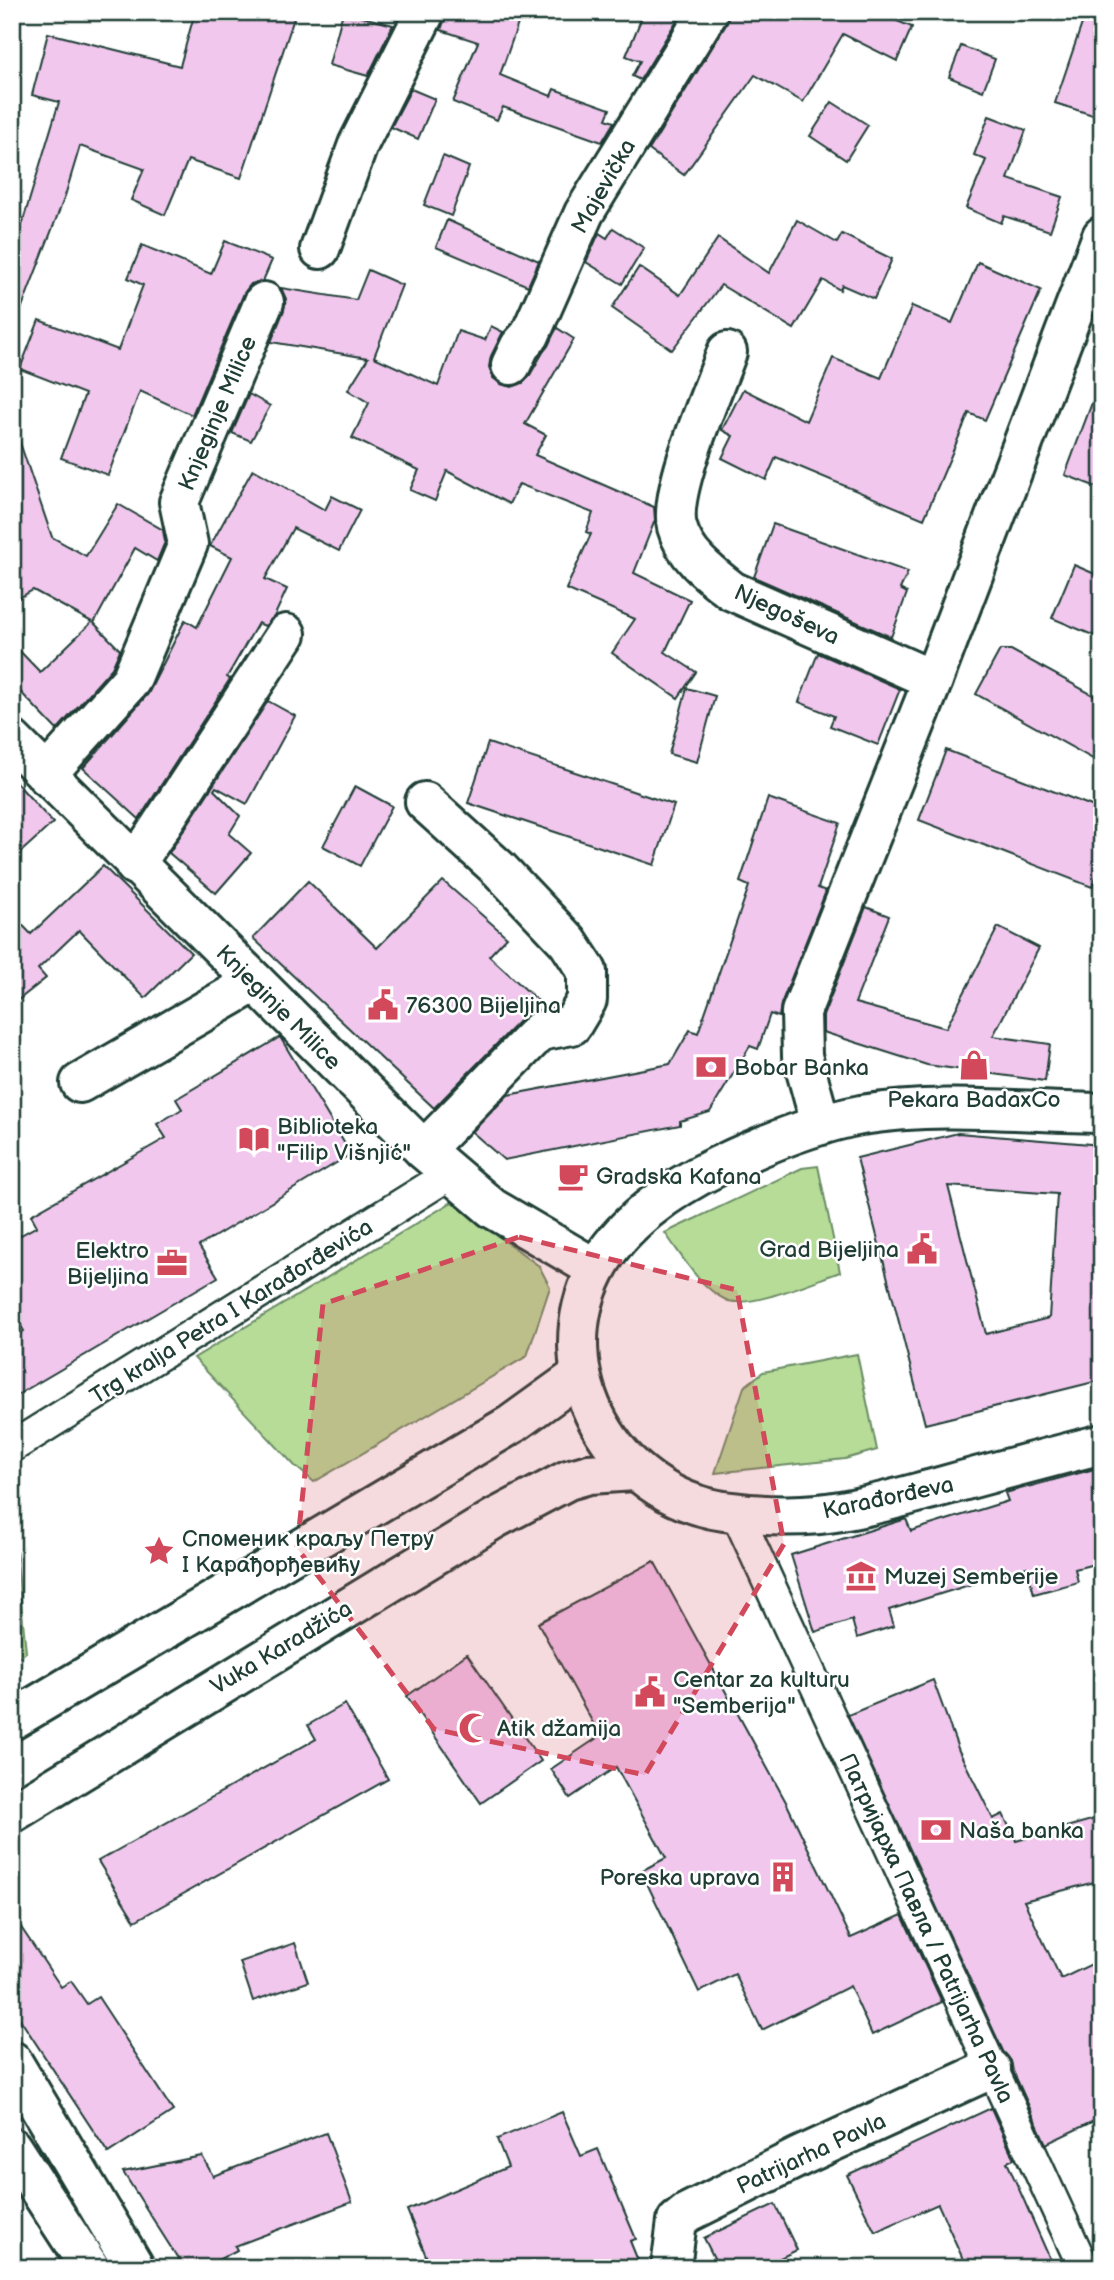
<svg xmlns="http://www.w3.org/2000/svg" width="1114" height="2280" font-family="'Balsamiq Sans',sans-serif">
  <rect width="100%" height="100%" fill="#fff"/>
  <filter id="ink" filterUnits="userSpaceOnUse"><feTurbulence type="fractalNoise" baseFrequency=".0143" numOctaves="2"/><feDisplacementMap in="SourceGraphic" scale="14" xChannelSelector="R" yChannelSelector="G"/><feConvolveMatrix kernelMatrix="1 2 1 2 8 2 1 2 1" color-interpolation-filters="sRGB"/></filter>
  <g filter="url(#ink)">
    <!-- green -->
    <g fill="#b7dc97" stroke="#6b8c66" stroke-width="2">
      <path d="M818 1166 840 1272C816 1280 748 1310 726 1300 699 1287 682 1256 665 1233L802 1168Z"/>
      <path d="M452 1202 539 1266 550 1287 527 1356 314 1482 295 1466 194 1358Z"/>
      <path d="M857 1354 877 1450 845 1459 715 1473 744 1387 763 1372Z"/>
      <path d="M12 1508 26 1652 12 1663Z"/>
    </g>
    <!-- building -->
    <g fill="#f2c7ee" stroke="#1f3d34" stroke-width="2" fill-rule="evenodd">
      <path d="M195 12H296L241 178 188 160 165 215 131 200 144 169 80 146 65 196 15 325 12 324V228L20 231 59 102 32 95 48 33 180 66Z"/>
      <path d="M343 12 393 25 368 76 329 65Z"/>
      <path d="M447 12H522L500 75 551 96 554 89 610 109 606 119 614 122 602 142 503 107 497 120 453 102 478 42 441 30Z"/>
      <path d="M644 12H682L640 80 632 76 640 61 626 56Z"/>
      <path d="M730 12H875L912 27 897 61 843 34 803 102 755 75 684 175 649 150 727 23Z"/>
      <path d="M1086 12H1102V118L1055 103Z"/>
      <path d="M961 46 995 59 983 91 949 77Z"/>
      <path d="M411 89 435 99 418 139 391 127Z"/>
      <path d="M832 102 868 125 846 160 810 136Z"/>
      <path d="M989 116 1026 130 1008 179 1062 197 1050 231 1004 216 1001 223 966 208 986 160 974 155Z"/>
      <path d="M443 156 469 167 451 216 424 205Z"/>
      <path d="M447 220 539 261 528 286 436 247Z"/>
      <path d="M797 220 837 243 842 234 892 259 874 299 842 285 840 290 823 280 794 329 721 285 672 350 612 308 639 267 680 295 718 238 769 273Z"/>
      <path d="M613 228 644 248 622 284 586 262 599 233 607 238Z"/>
      <path d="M225 241 272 260 263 281 251 284 244 293 192 415 140 391 108 475 61 458 85 394 20 369 39 320 118 350 143 285 128 278 142 245 211 274Z"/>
      <path d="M978 262 1041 290 985 420 969 413 924 519 776 457 766 480 722 458 733 436 722 430 743 389 806 421 833 358 881 378 912 306 952 323Z"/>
      <path d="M368 270 402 285 374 357 438 386 458 331 485 340 491 326 503 332 491 356 489 367 493 378 501 384 512 387 523 383 530 375 557 328 574 339 525 424 546 435 535 455 654 507 655 520 634 573 690 600 665 652 696 672 678 698 612 653 635 619 566 589 591 534 586 532 593 513 519 484 509 504 447 471 435 501 410 490 419 470 352 438 369 403 348 390 368 358 271 342 284 310 286 299 281 288 356 300Z"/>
      <path d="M1099 384 1102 385V489L1065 475Z"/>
      <path d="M249 394 270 406 251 441 232 433Z"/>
      <path d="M17 434 52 537 86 556 118 504 163 530 165 542 157 561 135 548 94 623 120 650 112 668 57 730 12 683V643L40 672 92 622 33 590 12 602V435Z"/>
      <path d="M253 469 325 510 332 496 360 510 339 551 293 528 265 579 287 589 274 617 265 626 258 623 227 677 230 679 139 819 83 768 148 694 185 620 197 627 232 557 210 546Z"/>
      <path d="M773 524 908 572 900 589 907 593 891 637 754 577Z"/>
      <path d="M1074 565 1102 577V639L1052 618Z"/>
      <path d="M1000 650H1011L1102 700V764L976 694Z"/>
      <path d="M818 653 900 689 878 745 830 726 834 716 799 702Z"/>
      <path d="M687 688 715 696 697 762 669 754Z"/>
      <path d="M268 701 295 716 247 804 216 787 214 790 240 816 229 834 251 853 216 893 169 853Z"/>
      <path d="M488 743 674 805 654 865 468 803Z"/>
      <path d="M946 750 1102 810V861L1092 887 919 820Z"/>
      <path d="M12 778 53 823 12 860Z"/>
      <path d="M355 786 392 806 360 866 323 846Z"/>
      <path d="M768 798 840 823 818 888 826 891 781 1004 779 1017 770 1014 758 1049 750 1046 710 1112 680 1121V1125L504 1160 472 1132 508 1095 670 1064 690 1030 698 1033 749 886 740 882Z"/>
      <path d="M103 866 191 953 145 998 79 930 38 969 46 978 12 1005V914L31 934Z"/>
      <path d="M308 881 377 948 443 881 507 937 489 956 546 1008 524 1016 434 1108 253 938Z"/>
      <path d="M866 907 889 916 855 1003 946 1028 998 927 1039 948 993 1036 1050 1044 1045 1081 927 1065 823 1032V1016Z"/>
      <path d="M280 1037 351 1154 199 1246 218 1277 12 1398V1339L24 1331 12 1312V1240L37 1226 31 1215 166 1138 157 1124 182 1109 176 1099Z"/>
      <path d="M958 1133 1102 1145V1380L925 1424 857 1158ZM948 1186 1057 1194 1049 1318 986 1334Z"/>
      <path d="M1102 1467V1562L1075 1569 1078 1582 1034 1594 1027 1567 889 1610 894 1626 857 1638 852 1620 815 1632 791 1555 906 1519 911 1531 1008 1501 1005 1493Z"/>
      <path d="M654 1561 786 1802 851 1938 902 1915 942 2002 872 2035 850 1986 762 2030 735 1974 699 1992 641 1871 666 1858 616 1767 570 1798 551 1769 600 1736 538 1623Z"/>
      <path d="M467 1654 541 1761 481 1803 407 1696Z"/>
      <path d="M933 1680 959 1751 993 1819 1003 1814 1016 1841 1102 1817V1880L1024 1901 1061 1979 1102 1959V2117L1046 2144 1013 2071 1011 2061 1003 2051 848 1715Z"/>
      <path d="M345 1704 388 1779 135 1921 98 1861 316 1739 308 1725Z"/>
      <path d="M12 1914 61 1987 71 1981 87 2004 98 1997 173 2111 108 2153 12 2007Z"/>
      <path d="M295 1943 308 1982 253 2001 240 1962Z"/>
      <path d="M991 2108 1014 2159 1007 2162 1054 2268H967L938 2204 875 2232 847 2175Z"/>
      <path d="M562 2112 581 2156 598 2149 636 2239 630 2241 641 2268H431L407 2210 508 2167 497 2139Z"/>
      <path d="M326 2133 352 2202 235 2246 237 2250 203 2268H184L123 2172 202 2156 213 2176Z"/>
      <path d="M775 2204 797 2250 759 2268H719L704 2238Z"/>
    </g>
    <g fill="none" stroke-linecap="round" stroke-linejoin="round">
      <!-- pedestrian casing -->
      <g stroke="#1f3d34" stroke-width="35">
        <g id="pedestrian">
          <path d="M12 1447 450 1174"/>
          <path d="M736 1512 1084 2268"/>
        </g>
      </g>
      <!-- minor casing -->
      <g stroke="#1f3d34" stroke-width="44">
        <g id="minor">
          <path d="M320 249 358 145 425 12"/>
          <path d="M727 352C713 391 668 491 677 527 685 556 710 574 732 591L933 680"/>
          <path d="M511 365 520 346 530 335 584 213 708 12"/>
          <path d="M46 775 131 680 188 544 179 502 264 302"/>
          <path d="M135 865 286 634"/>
          <path d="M80 1083 255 982"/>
          <path d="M821 1125 802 1056 801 1012 933 680 1102 236"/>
          <path d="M424 1150 540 1031 572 1025 587 1000V971L568 942 499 869 425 802"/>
          <path d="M671 2268 677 2221 687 2213 801 2156 991 2069"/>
        </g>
      </g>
      <!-- tertiary casing -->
      <g stroke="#1f3d34" stroke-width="44">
        <path id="tertiary" d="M12 740 424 1150 492 1208 596 1269"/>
      </g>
      <!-- secondary casing -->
      <g stroke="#1f3d34" stroke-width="44">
        <g id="secondary">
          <path d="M1102 1113C1022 1112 940 1102 861 1115 813 1124 762 1145 718 1166 672 1188 618 1225 595 1272 544 1373 614 1495 724 1511 753 1515 789 1517 819 1514 858 1510 898 1498 936 1488 991 1473 1047 1458 1102 1444"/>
          <path d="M12 1720 512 1424 580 1375"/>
          <path d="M12 1813 494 1519 568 1480 589 1474 635 1471"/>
          <path d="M12 2061 135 2268"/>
          <path d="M12 2148 90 2268"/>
        </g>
      </g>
      <!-- pedestrian -->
      <use href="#pedestrian" stroke="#fff" stroke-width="30"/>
      <!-- minor -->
      <use href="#minor" stroke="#fff" stroke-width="38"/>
      <!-- tertiary -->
      <use href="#tertiary" stroke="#fff" stroke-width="38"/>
      <!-- secondary -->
      <use href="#secondary" stroke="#fff" stroke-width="38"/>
    </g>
  </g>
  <!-- marked area -->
  <path fill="#d1495b" fill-opacity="0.2" stroke="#d1495b" stroke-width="5" stroke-dasharray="14 9" stroke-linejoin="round" d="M519 1237 737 1290 784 1544 645 1775 434 1729 297 1548 323 1304Z"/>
  <!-- icons -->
  <defs>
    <g id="civic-bare" transform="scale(2.415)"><path d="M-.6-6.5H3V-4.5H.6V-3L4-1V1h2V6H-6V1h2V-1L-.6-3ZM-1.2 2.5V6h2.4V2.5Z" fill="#d1495b" stroke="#fff" stroke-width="2.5" paint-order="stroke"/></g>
    <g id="shop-bare" transform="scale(2.415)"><path d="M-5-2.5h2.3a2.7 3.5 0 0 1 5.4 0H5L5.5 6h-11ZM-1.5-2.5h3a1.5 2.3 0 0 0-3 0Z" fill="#d1495b" stroke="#fff" stroke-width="2.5" paint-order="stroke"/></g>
    <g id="bank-bare" transform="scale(2.415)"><path d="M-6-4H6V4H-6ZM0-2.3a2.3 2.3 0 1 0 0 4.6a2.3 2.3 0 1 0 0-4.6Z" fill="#d1495b" stroke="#fff" stroke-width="2.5" paint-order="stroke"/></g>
    <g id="library-bare" transform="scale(2.415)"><path d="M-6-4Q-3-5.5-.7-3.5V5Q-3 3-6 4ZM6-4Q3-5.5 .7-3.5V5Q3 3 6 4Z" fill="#d1495b" stroke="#fff" stroke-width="2.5" paint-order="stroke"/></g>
    <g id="cafe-bare" transform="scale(2.415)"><path d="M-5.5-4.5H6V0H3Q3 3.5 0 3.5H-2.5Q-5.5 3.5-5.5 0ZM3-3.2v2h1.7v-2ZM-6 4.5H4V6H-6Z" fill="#d1495b" stroke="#fff" stroke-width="2.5" paint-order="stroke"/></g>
    <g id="office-bare" transform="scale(2.415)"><path d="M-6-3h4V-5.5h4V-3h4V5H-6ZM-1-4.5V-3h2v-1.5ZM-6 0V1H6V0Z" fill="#d1495b" stroke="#fff" stroke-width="2.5" paint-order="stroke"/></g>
    <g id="sight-bare" transform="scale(2.415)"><path d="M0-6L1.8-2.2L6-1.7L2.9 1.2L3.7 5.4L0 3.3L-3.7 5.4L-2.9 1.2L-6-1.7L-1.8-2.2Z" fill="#d1495b" stroke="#fff" stroke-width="2.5" paint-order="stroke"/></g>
    <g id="museum-bare" transform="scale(2.415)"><path d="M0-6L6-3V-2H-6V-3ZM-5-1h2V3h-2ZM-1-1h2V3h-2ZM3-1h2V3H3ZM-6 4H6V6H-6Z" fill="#d1495b" stroke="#fff" stroke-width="2.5" paint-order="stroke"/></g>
    <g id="mosque-bare" transform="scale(2.415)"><path d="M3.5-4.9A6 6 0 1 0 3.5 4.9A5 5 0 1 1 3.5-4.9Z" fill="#d1495b" stroke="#fff" stroke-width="2.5" paint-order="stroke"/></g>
    <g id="building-bare" transform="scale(2.415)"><path d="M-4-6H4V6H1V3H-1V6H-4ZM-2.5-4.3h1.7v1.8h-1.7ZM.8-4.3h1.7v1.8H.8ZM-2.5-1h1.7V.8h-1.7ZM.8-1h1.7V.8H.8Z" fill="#d1495b" stroke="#fff" stroke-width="2.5" paint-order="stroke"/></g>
  </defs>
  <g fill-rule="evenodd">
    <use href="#civic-bare" x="383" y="1005"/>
    <use href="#shop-bare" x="974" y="1065"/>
    <use href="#bank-bare" x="711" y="1067"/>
    <use href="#library-bare" x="254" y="1139"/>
    <use href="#cafe-bare" x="573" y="1176"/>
    <use href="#civic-bare" x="922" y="1249"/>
    <use href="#office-bare" x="172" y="1263"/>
    <use href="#sight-bare" x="159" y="1551"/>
    <use href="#museum-bare" x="861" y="1576"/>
    <use href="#civic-bare" x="650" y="1692"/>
    <use href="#mosque-bare" x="474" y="1728"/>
    <use href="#bank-bare" x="936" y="1830"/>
    <use href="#building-bare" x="783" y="1877"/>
  </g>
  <g text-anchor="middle" stroke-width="5" stroke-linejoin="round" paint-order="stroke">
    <!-- street labels -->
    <g font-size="23" fill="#1f3d34" stroke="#fff">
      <text transform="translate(603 186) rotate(-60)" y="8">Majevička</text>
      <text transform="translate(217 413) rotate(-67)" y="8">Knjeginje Milice</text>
      <text transform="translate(787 614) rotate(25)" y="8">Njegoševa</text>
      <text transform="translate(279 1007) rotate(45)" y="8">Knjeginje Milice</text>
      <text transform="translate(231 1311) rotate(-32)" y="8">Trg kralja Petra I Karađorđevića</text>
      <text transform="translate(888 1497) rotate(-12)" y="8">Karađorđeva</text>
      <text transform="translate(281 1647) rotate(-31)" y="8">Vuka Karadžića</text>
      <text transform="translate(927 1928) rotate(65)" y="8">Патријарха Павла / Patrijarha Pavla</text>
      <text transform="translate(811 2153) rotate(-25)" y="8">Patrijarha Pavla</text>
    </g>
    <!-- poi labels -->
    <g font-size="23" fill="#1f3d34" stroke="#fff" text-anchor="start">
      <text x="406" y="1013">76300 Bijeljina</text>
      <text x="734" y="1075">Bobar Banka</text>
      <text x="974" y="1107" text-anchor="middle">Pekara BadaxCo</text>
      <text x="277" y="1134">Biblioteka<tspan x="277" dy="26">"Filip Višnjić"</tspan></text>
      <text x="596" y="1184">Gradska Kafana</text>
      <text x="899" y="1257" text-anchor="end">Grad Bijeljina</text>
      <text x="149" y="1258" text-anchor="end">Elektro<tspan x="149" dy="26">Bijeljina</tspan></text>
      <text x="182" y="1546">Споменик краљу Петру<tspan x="182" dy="26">I Карађорђевићу</tspan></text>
      <text x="884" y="1584">Muzej Semberije</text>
      <text x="673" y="1687">Centar za kulturu<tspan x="673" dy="26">"Semberija"</tspan></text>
      <text x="497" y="1736">Atik džamija</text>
      <text x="959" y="1838">Naša banka</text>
      <text x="760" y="1885" text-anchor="end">Poreska uprava</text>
    </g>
  </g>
  <!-- margin -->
  <rect width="1114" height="2280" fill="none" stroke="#fff" stroke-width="42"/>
  <rect x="21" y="21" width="1072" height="2238" fill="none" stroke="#1f3d34" stroke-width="2.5" filter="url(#ink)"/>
</svg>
